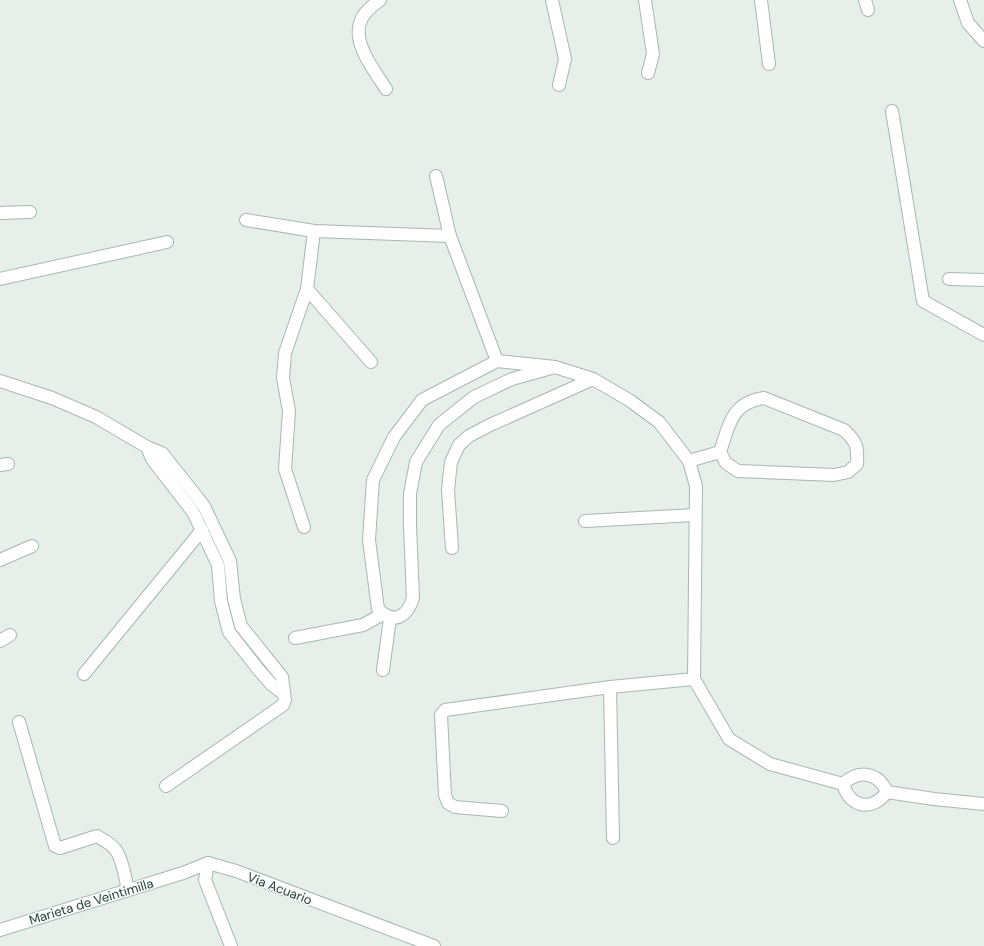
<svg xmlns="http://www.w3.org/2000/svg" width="984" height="946" font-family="'DM Sans',sans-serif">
  <rect width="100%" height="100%" fill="#e6efea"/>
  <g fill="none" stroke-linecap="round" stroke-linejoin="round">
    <!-- minor casing -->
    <g stroke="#a8b7b1" stroke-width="14">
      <g id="minor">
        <path d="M380 0C373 5 364 12 361 20 351 43 375 71 386 89"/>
        <path d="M552 0 565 59 559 85"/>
        <path d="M645 0 653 54 648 73"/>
        <path d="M761 0 769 64"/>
        <path d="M865 0 868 10"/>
        <path d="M960 0 968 23 984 41"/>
        <path d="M892 111 923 301 984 335"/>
        <path d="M436 176 450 236 497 361"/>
        <path d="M0 213 30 212"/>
        <path d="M246 220 314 231 450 236"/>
        <path d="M0 279 167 242"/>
        <path d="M949 279 984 280"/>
        <path d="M307 289 371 362"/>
        <path d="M555 367 512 379 474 397 439 425 416 462 410 494V527L413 598C407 617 394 625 378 609L369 540 373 480 394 437 422 400 497 361 555 367 593 379 629 400 659 422 689 461 696 486 694 679 729 739 770 764 843 784"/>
        <path d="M0 381 52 398 96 417 147 447 162 453 204 506 213 525 230 561 234 599 241 626 282 677 285 700 283 705 166 786"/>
        <path d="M764 398 844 430C857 442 858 447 857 464L848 472 834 475 738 471 726 463 720 452C729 425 731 403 764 398Z"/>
        <path d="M147 447 152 459 193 512 218 565 221 601 229 632 258 669 272 685 284 694"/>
        <path d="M689 461 720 452"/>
        <path d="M0 465 8 464"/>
        <path d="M585 521 695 515"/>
        <path d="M304 527 285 469 289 411 283 378 285 353 307 289 314 231"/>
        <path d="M452 548 448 490 451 462 459 445 469 436 490 425 593 379"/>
        <path d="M0 560 32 546"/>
        <path d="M295 638 363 625 383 614"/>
        <path d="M0 641 10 635"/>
        <path d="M383 670 390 618"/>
        <path d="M84 674 202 530"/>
        <path d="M610 687 613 838"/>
        <path d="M19 722 55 846 60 848 97 836C103 840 110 843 115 849 121 856 127 881 127 890"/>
        <path d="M843 784C850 808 872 812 887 792"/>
        <path d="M843 784C859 769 878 772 887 792"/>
        <path d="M887 792 934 799 984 804"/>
        <path d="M502 811 455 807 448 803 445 795 441 715 445 710 610 687 694 679"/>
        <path d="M208 863 236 871 434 946"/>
        <path d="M208 863 205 880 231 946"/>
        <path d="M0 930 183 873 208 863"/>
      </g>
    </g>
    <!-- minor -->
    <use href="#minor" stroke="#fff" stroke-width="12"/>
  </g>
  <g text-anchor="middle" stroke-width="3" stroke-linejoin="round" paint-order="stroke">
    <!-- street labels -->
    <g font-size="13" fill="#254138" stroke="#f7fbf8">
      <text transform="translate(280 888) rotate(21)" y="5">Via Acuario</text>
      <text transform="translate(91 901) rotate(-17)" y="5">Marieta de Veintimilla</text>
    </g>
  </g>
</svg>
